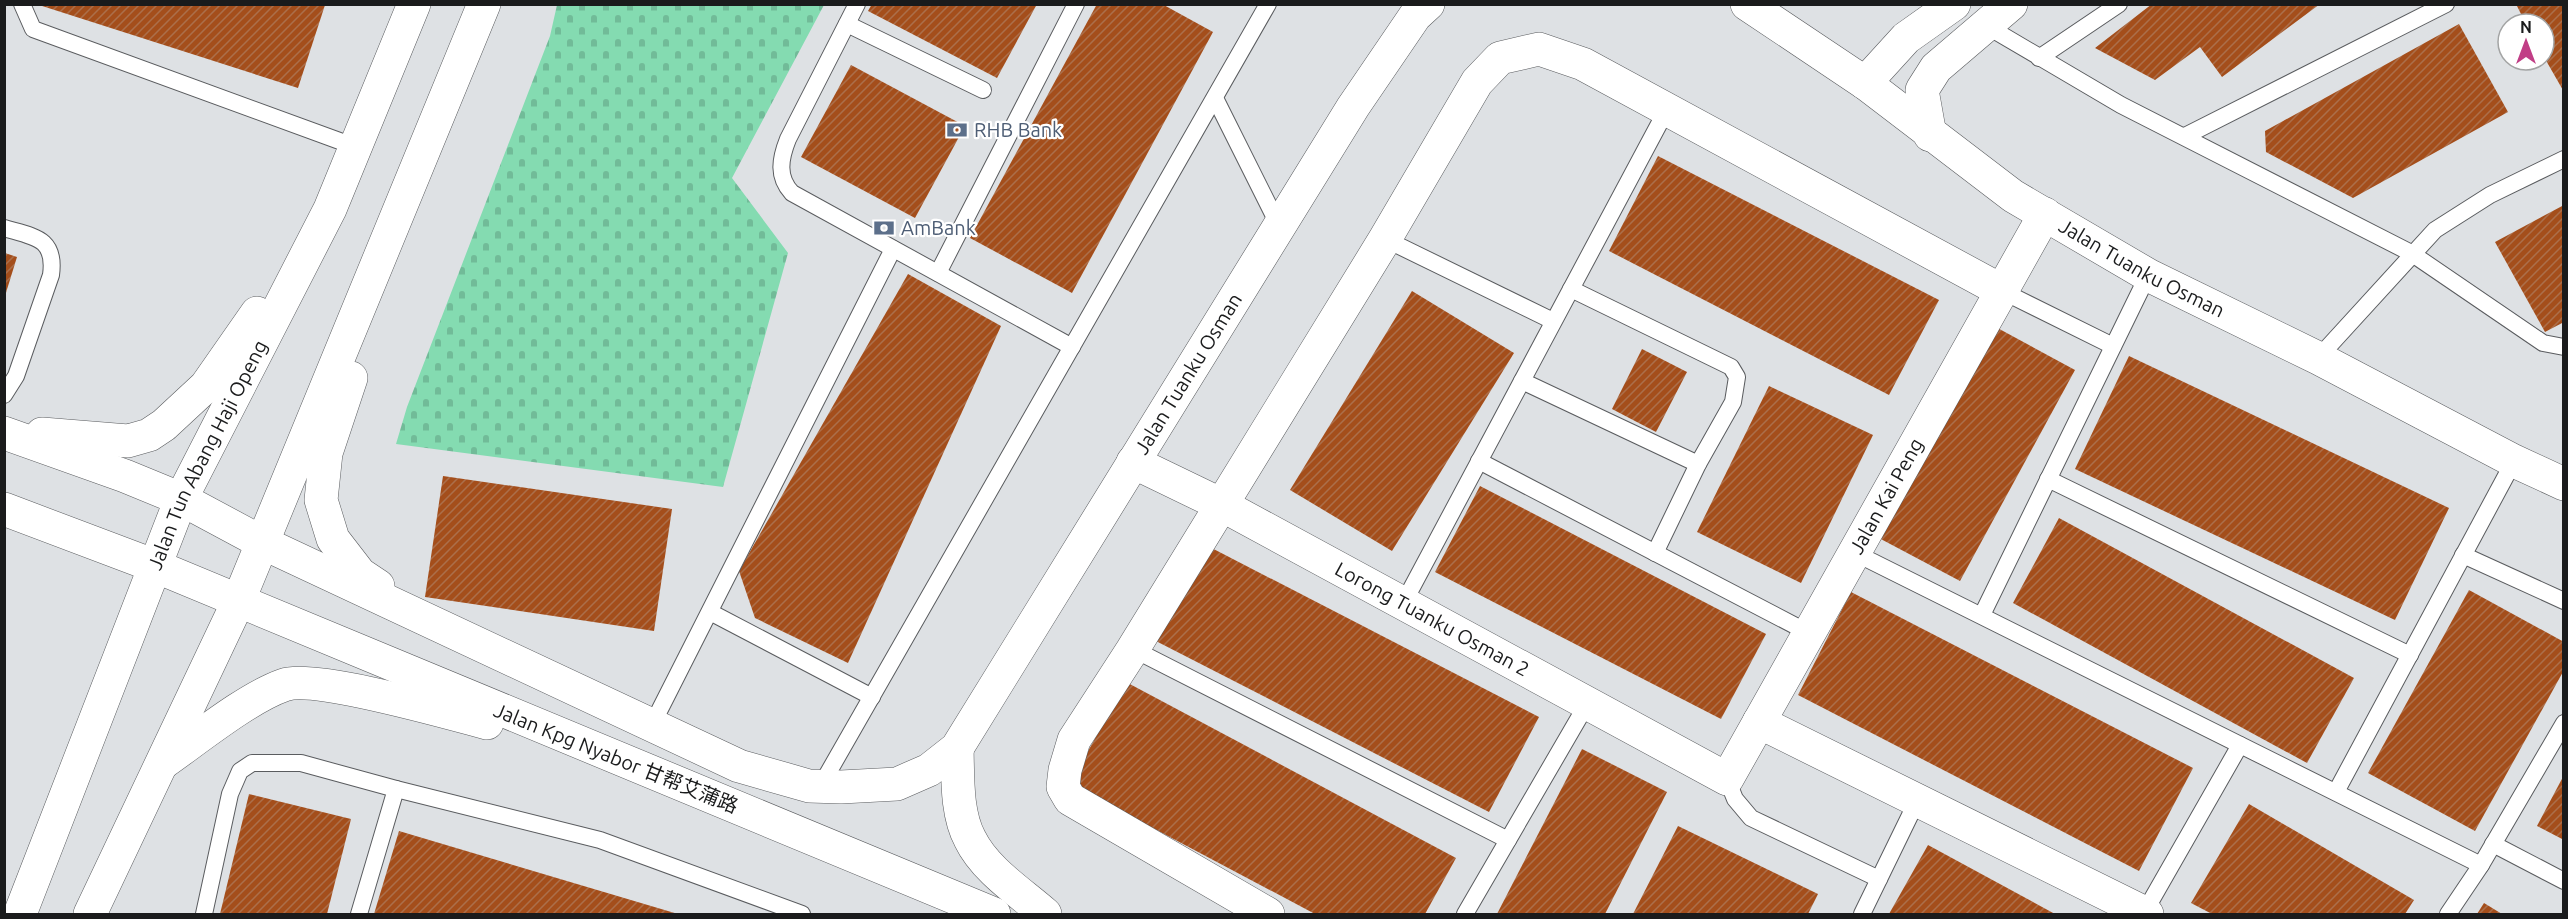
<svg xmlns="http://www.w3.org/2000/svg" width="2568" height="919" font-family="Ubuntu,'Noto Sans SC',sans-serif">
  <defs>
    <pattern id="cemetery-stones" width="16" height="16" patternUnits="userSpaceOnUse" patternTransform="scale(1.5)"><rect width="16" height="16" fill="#84dbb1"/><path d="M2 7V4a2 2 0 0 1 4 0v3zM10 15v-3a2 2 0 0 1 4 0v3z" fill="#71bb98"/></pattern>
    <pattern id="building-hatch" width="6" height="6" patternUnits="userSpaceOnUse" patternTransform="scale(1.5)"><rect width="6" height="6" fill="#a44e1b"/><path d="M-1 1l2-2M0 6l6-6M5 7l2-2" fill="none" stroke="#ab6f4b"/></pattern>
  </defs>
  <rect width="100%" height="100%" fill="#dee1e4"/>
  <!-- cemetery -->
  <path fill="url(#cemetery-stones)" d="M557 5H824L732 178 788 253 723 487 396 444 407 407 550 36Z"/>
  <!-- building -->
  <g fill="url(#building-hatch)">
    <path d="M872 4H1037L997 78 868 11Z"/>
    <path d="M1097 4H1162L1213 32 1072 293 970 238Z"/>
    <path d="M2152 4H2320L2222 77 2200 47 2155 80 2095 48Z"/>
    <path d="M2516 4H2564V92L2544 57V24H2526Z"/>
    <path d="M39 5H325L298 88Z"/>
    <path d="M2459 24 2508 112 2353 198 2266 152 2265 131Z"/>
    <path d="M851 65 965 126 915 218 801 157Z"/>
    <path d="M1658 156 1939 300 1889 395 1609 251Z"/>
    <path d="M2564 205V322L2545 332 2495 242Z"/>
    <path d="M5 253 17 257 5 296Z"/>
    <path d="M908 274 1001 326 848 663 755 618 739 571Z"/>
    <path d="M1412 291 1514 353 1392 551 1290 490Z"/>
    <path d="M1992 325 2075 370 1960 581 1877 537Z"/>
    <path d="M1642 349 1687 372 1656 432 1612 409Z"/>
    <path d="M2129 356 2449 508 2395 620 2075 469Z"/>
    <path d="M1769 386 1873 435 1801 583 1697 532Z"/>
    <path d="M443 476 672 509 654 631 425 597Z"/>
    <path d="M1480 486 1766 634 1721 719 1435 572Z"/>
    <path d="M2059 518 2354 678 2307 763 2013 603Z"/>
    <path d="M1202 543 1539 717 1489 812 1152 639Z"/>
    <path d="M2469 590 2564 642V670L2475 831 2368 773Z"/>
    <path d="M1851 592 2193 768 2139 871 1798 695Z"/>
    <path d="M1126 682 1456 858 1425 914H1315L1070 784Z"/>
    <path d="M1582 749 1667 792 1605 914H1497Z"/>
    <path d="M2564 775V840L2537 826Z"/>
    <path d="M249 794 351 819 327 914H220Z"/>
    <path d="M2249 804 2414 900 2405 914H2212L2191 903Z"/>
    <path d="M1678 826 1818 894 1808 914H1633Z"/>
    <path d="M399 831 678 914H374Z"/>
    <path d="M1928 845 2055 914H1889Z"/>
    <path d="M2484 903 2502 914H2477Z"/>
  </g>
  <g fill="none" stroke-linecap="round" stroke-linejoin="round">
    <!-- lane casing -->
    <g stroke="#5a5c5f" stroke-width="18">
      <g id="lane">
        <path d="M22 4 33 29 356 147"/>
        <path d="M857 4 788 139C780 159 777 177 792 193L1072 347"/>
        <path d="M847 24 983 90"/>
        <path d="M1985 25 2121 105 2411 253 2543 343 2564 347"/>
        <path d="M2039 58 2119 4"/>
        <path d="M1215 98 1279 226"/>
        <path d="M2185 136 2446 4"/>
        <path d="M4 228C35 237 56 238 51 275L16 376 4 395"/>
        <path d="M1385 239 1553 321"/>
        <path d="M938 273 1076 4"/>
        <path d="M1571 289 1731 367 1737 377 1733 402 1698 464 1655 553"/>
        <path d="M2002 291 2113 346"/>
        <path d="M2318 358 2435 230 2490 195 2564 159"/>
        <path d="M1522 381 1698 464"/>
        <path d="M1479 461 1809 633"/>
        <path d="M2048 479 2410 655"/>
        <path d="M1855 553 2481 865"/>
        <path d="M2463 555 2564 601"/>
        <path d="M1403 604 1666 111"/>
        <path d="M710 612 872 697"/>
        <path d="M1982 615 2148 275"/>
        <path d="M1133 649 1508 840"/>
        <path d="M652 725 893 249"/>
        <path d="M1727 779 1735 799 1751 818 1879 879"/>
        <path d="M820 787 1268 4"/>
        <path d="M2336 792 2514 461"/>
        <path d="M2493 844 2564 881"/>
        <path d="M2144 913 2240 745"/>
        <path d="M204 914 230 794 240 771 252 763H301L396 789 600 840 802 914"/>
        <path d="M359 914 396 789"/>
        <path d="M1465 914 1587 704"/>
        <path d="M1862 914 1917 801"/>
        <path d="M2448 914 2481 865 2564 723"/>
      </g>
    </g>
    <!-- street casing -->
    <g stroke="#5a5c5f" stroke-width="34">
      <g id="street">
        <path id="s1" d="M1133 462 1220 504 1727 779 2045 214"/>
        <path d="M1759 722 2147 914"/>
        <path d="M1268 914 1070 799 1063 787 1065 770 1074 740 1133 649 1385 239 1477 82 1500 58 1539 49 1583 64 2002 291"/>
      </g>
    </g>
    <!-- secondary casing -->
    <g stroke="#5a5c5f" stroke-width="34">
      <g id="secondary">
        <path id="s2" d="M1747 4 1865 83 2013 196 2148 275 2318 358 2514 461 2564 484"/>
        <path d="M1865 83 1906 38 1954 4"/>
        <path d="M1930 135 1922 90 1936 68 2011 4"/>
        <path d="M351 378 326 453 321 500 333 539 360 574 378 586"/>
        <path id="s3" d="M4 433 125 476 181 499 263 543 739 766 809 786 841 787 897 784 929 770 957 748 1353 107 1415 16 1428 4"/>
        <path d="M42 434 128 441 149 435 164 425 206 386 257 313"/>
        <path d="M4 509 155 566 994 914"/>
        <path d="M957 748C958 777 956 813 970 839 985 870 1020 892 1045 914"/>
        <path d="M164 762C197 739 247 698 284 685 314 674 449 713 487 723"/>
        <path id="s4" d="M20 914 181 499 330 209 414 4"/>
        <path d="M90 914 238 602 484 4"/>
      </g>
    </g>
    <!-- lane -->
    <use href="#lane" stroke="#fff" stroke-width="16"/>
    <!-- street -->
    <use href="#street" stroke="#fff" stroke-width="33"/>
    <!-- secondary -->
    <use href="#secondary" stroke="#fff" stroke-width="33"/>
  </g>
  <!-- icons -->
  <defs>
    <g id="bank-bare" transform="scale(1.62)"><path d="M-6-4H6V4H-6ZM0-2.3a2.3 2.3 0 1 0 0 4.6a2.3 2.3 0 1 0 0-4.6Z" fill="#5c6f8a" stroke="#fff" stroke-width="2.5" paint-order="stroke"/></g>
  </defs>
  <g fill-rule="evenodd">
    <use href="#bank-bare" x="957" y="130"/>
    <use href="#bank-bare" x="884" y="228"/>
  </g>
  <g text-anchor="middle" stroke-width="4.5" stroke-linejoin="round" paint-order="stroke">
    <!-- service labels -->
    <g font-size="20" fill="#4e5e75" stroke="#fff" text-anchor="start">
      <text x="974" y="137">RHB Bank</text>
      <text x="901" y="235">AmBank</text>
    </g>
    <!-- street labels -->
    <g font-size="20" fill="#1a1b1c" stroke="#fff">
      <text dy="7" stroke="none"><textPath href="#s2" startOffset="476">Jalan Tuanku Osman</textPath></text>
      <text dy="7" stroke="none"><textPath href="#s3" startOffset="1479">Jalan Tuanku Osman</textPath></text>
      <text dy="7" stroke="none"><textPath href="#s4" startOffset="496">Jalan Tun Abang Haji Openg</textPath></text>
      <text dy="7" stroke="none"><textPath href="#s1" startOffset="998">Jalan Kai Peng</textPath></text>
      <text dy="7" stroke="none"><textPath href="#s1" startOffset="338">Lorong Tuanku Osman 2</textPath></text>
      <text transform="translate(616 758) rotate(22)" y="7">Jalan Kpg Nyabor 甘帮艾蒲路</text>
    </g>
  </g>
  <!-- border -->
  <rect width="2568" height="919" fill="none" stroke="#1a1b1c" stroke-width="12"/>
  <!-- north arrow -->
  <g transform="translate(2526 42)"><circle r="28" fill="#ffffff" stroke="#a3a4a4" stroke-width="1.5"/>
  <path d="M0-4.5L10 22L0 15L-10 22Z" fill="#c13e86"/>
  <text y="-9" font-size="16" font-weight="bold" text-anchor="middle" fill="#1a1b1c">N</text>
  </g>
</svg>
